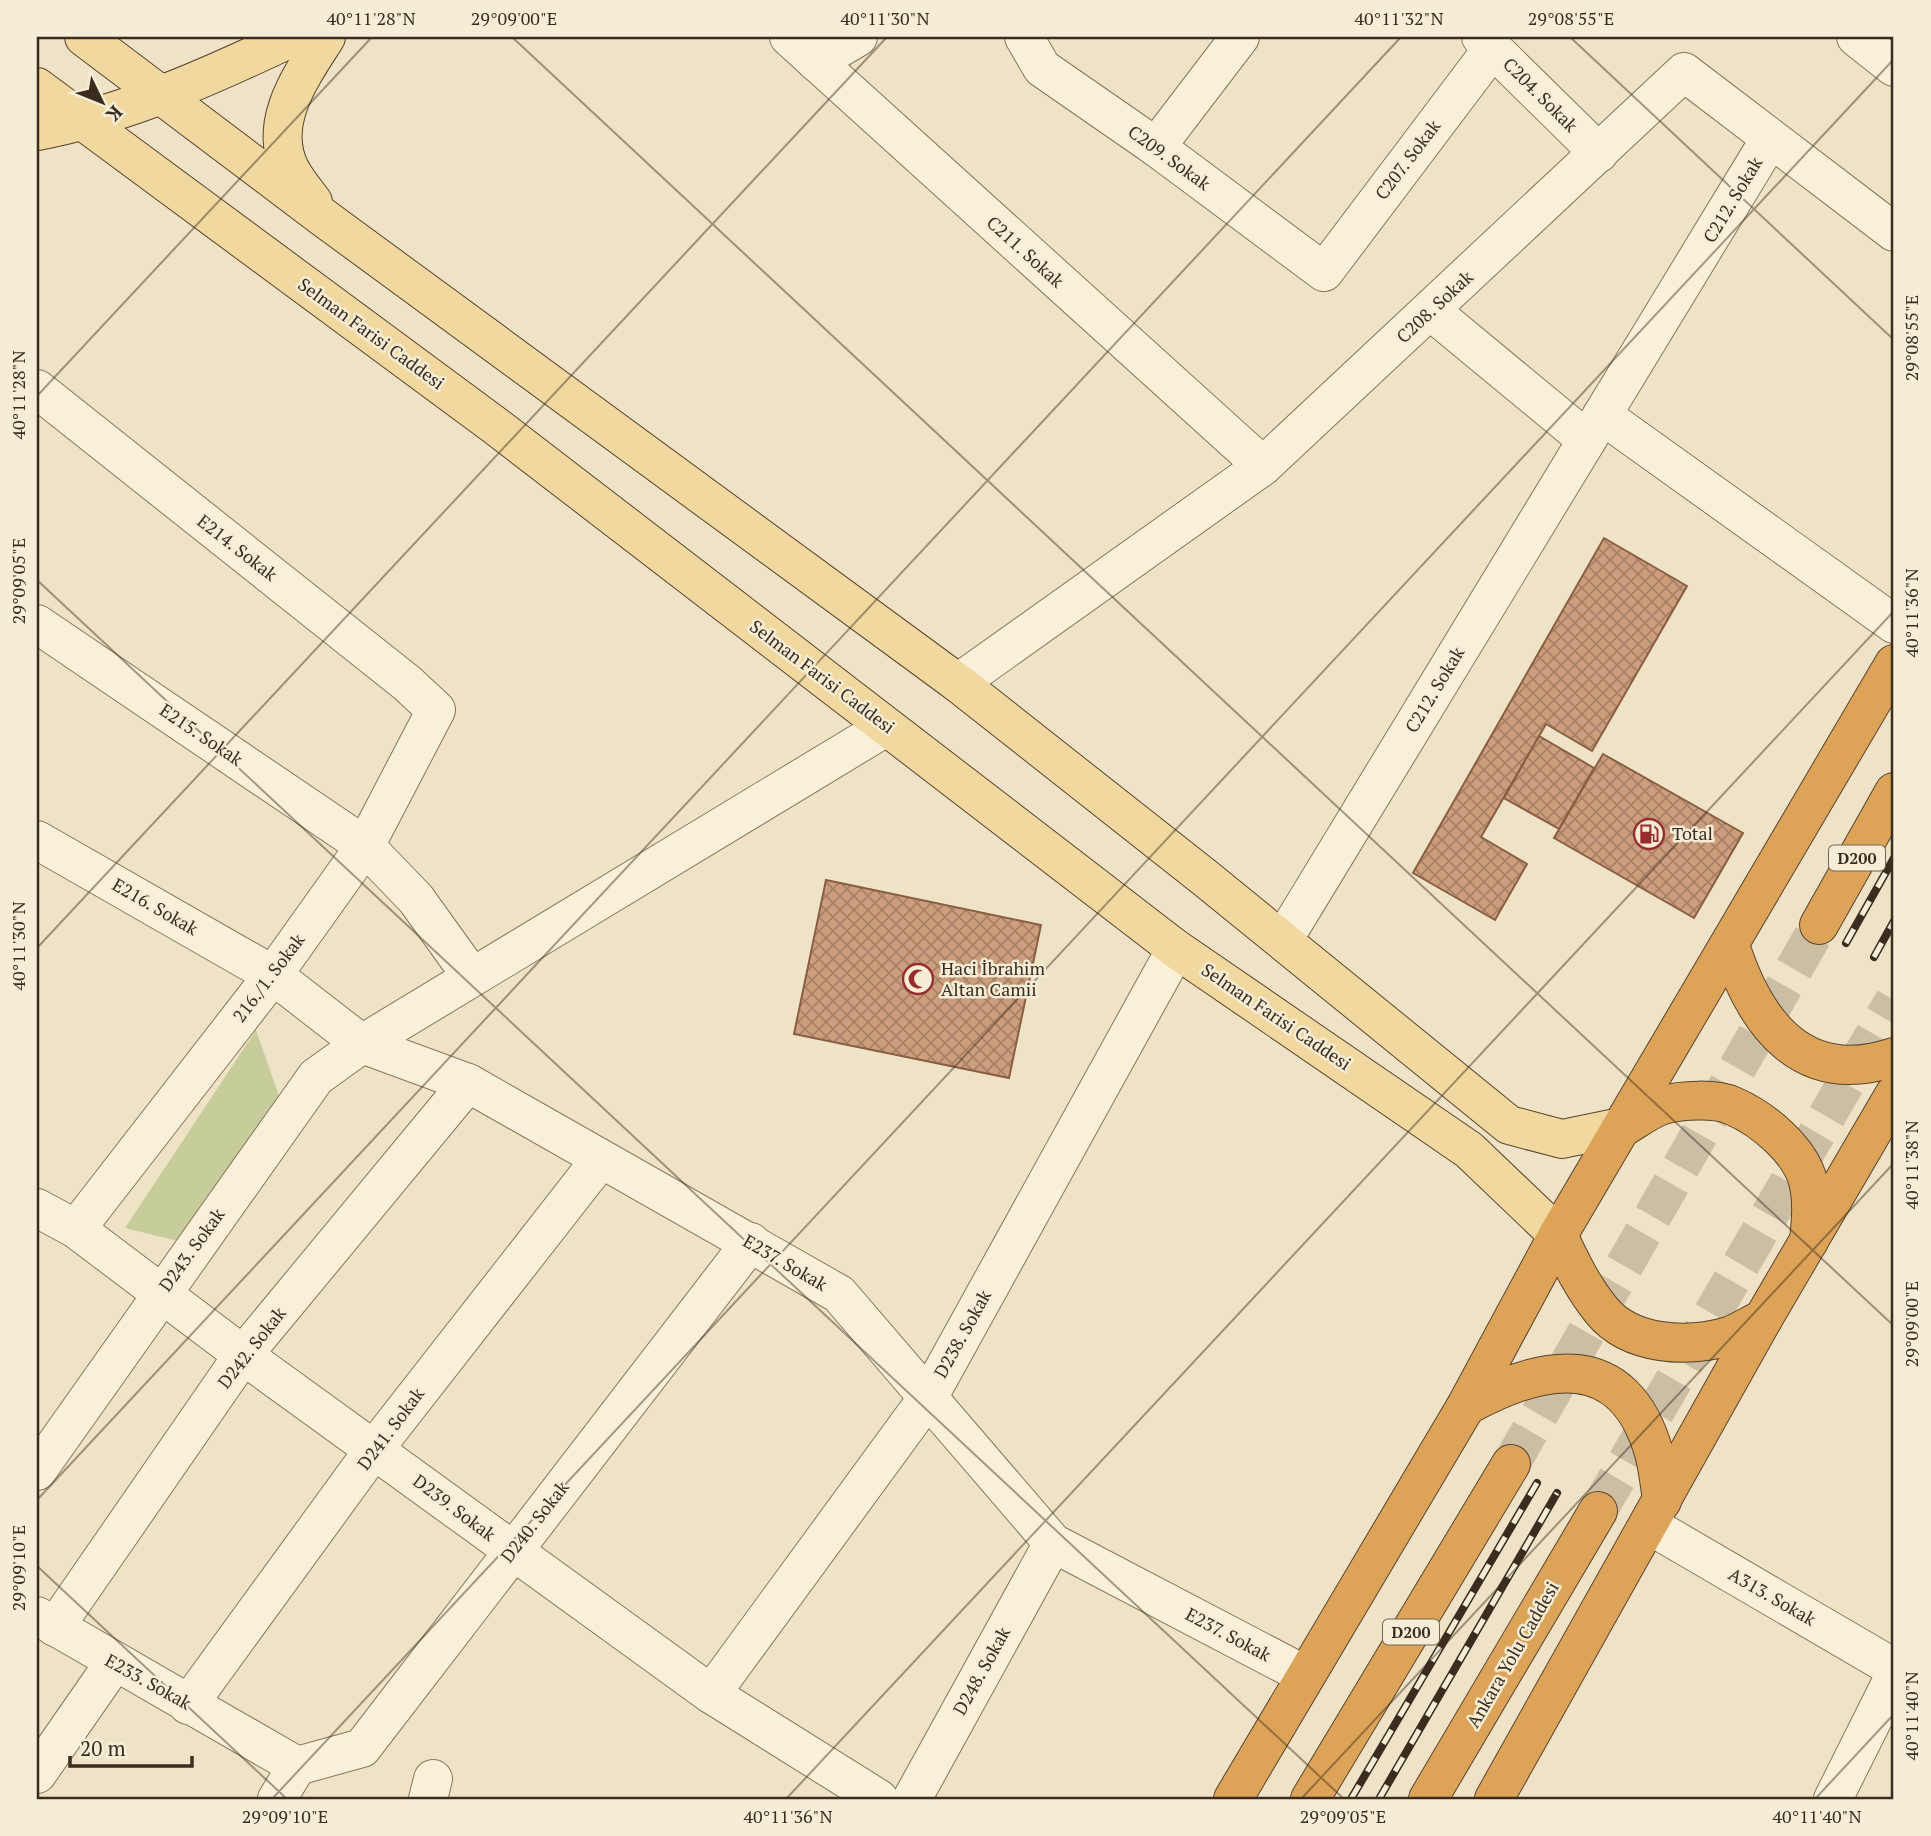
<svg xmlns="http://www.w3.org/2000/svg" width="1931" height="1836" font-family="'PT Serif',serif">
  <defs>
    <pattern id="building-cross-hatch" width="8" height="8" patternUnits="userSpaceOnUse" patternTransform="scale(1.75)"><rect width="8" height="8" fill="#cd9e7c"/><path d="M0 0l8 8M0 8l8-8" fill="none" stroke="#a78165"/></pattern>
  </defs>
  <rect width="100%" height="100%" fill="#eee3c6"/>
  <!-- grass -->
  <path fill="#c6cd9a" d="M256 1030 279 1096 182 1242 125 1228Z"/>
  <!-- building -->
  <g fill="url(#building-cross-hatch)" stroke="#895e41" stroke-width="2">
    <path d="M1604 538 1687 586 1592 751 1546 724 1481 837 1527 864 1495 920 1413 873Z"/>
    <path d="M1539 736 1594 768 1559 829 1504 798Z"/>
    <path d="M1603 754 1743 833 1694 918 1554 838Z"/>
    <path d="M826 880 1041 925 1009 1078 794 1034Z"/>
  </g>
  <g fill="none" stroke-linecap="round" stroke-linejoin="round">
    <!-- highway-tunnel -->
    <g stroke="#cabfa5" stroke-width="38" stroke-dasharray="38 19" stroke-linecap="butt">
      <path d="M1511 1464 1819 925"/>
      <path d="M1598 1511 1894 1000"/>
    </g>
    <!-- minor casing -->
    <g stroke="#8a755b" stroke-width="40">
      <g id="minor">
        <path d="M789 37 1263 466"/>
        <path d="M1024 37 1042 68 1156 147 1324 272 1493 48"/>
        <path d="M1481 37 1599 153"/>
        <path d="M1856 37 1894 67"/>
        <path d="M816 62 858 37"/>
        <path d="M1156 147 1240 37"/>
        <path d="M1431 311 1587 440"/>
        <path d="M37 389 407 683 436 710 365 846 273 975 76 1229"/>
        <path d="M1602 415 1894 624"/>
        <path d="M37 624 365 846 416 899 472 977"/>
        <path d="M958 683 1263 466 1684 72 1894 232"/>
        <path d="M37 840 273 975 362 1044 468 1083 839 1294 1053 1543 1305 1675"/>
        <path d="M1283 940 1770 139"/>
        <path d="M37 1208 76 1229 243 1355 711 1694 879 1799"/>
        <path d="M37 1471 316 1077 362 1044 886 727"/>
        <path d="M1649 1525 1894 1668"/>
        <path d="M37 1616 297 1766"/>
        <path d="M55 1627 243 1355 468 1083"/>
        <path d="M711 1694 929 1396 1176 949"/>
        <path d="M188 1705 375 1448 600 1160"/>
        <path d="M297 1766 362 1748 751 1242"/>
        <path d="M37 1774 114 1663"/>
        <path d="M277 1799 297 1766"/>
        <path d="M428 1799 433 1779"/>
        <path d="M912 1799 1053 1543"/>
        <path d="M1833 1799 1894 1677"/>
      </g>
    </g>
    <!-- major casing -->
    <g stroke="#58432f" stroke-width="40">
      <g id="major">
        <path d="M84 37 324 218 958 683 1204 877 1509 1125 1562 1139 1625 1126"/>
        <path d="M37 87 497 427 1176 949 1469 1150 1558 1235"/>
        <path d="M37 131C127 114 211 76 293 37"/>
        <path d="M313 202C305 191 296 181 290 169 267 122 302 75 326 37"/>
      </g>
    </g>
    <!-- highway casing -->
    <g stroke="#58432f" stroke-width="40">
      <g id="highway">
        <path d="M1819 925 1894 792"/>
        <path d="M1730 945C1755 1023 1802 1088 1894 1057"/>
        <path d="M1625 1126C1637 1119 1650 1109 1663 1105 1681 1100 1716 1098 1733 1106 1763 1119 1800 1150 1808 1181 1813 1201 1811 1221 1809 1241"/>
        <path d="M1558 1235C1570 1261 1583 1288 1602 1311 1631 1346 1688 1348 1729 1336 1740 1332 1752 1324 1763 1319"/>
        <path d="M1466 1406C1542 1364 1624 1347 1654 1453 1658 1468 1660 1485 1662 1501"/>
        <path d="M1233 1799 1466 1406 1558 1235 1894 664"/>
        <path d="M1310 1799 1511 1464"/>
        <path d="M1428 1799 1598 1511"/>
        <path d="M1494 1799 1763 1319 1894 1095"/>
      </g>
    </g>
    <!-- minor -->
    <use href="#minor" stroke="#f9f0d9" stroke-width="38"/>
    <!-- major -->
    <use href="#major" stroke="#f1d89e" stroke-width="38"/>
    <!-- highway -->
    <use href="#highway" stroke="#dda457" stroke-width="38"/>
    <!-- rail casing -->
    <g stroke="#3a2d1f" stroke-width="8">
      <g id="rail">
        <path d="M1846 943 1894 858"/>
        <path d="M1874 957 1894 921"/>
        <path d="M1351 1799 1537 1483"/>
        <path d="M1379 1799 1557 1493"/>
      </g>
    </g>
    <!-- rail -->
    <use href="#rail" stroke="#f6edd6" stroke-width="5" stroke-dasharray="16" stroke-linecap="butt"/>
  </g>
  <!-- ticks -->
  <path fill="none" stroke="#3a2d1f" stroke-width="2" stroke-opacity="0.45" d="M512 37 1894 1326M1570 37 1894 340M37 396 372 37M37 580 1344 1799M37 948 887 37M37 1500 1401 37M37 1566 287 1799M272 1799 1894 59M786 1799 1894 611M1301 1799 1894 1163M1815 1799 1894 1714"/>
  <!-- icons -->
  <defs>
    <g id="fuel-ring" transform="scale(1.575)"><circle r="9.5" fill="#f6edd6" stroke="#992c2b" stroke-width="1.5"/><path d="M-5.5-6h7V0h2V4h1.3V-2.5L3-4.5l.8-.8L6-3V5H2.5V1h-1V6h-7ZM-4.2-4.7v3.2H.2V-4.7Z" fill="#992c2b"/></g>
    <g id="mosque-ring" transform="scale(1.575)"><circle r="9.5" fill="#f6edd6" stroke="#992c2b" stroke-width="1.5"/><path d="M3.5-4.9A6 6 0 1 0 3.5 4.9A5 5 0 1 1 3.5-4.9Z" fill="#992c2b"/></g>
  </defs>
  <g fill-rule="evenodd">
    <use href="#fuel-ring" x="1649" y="834"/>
    <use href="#mosque-ring" x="918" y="979"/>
  </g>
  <g text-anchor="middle" stroke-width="5" stroke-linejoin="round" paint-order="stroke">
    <!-- shield labels -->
    <g fill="#f6edd6" stroke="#726756" stroke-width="2">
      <rect x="1829" y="845.5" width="56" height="25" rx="5"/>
      <rect x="1383" y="1619.5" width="56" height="25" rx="5"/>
    </g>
    <g font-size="16" font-weight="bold" fill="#3a2d1f">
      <text x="1857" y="864">D200</text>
      <text x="1411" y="1638">D200</text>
    </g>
    <!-- street labels -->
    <g font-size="18" fill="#3a2d1f" stroke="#f6edd6">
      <text transform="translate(1540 95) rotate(45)" y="6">C204. Sokak</text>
      <text transform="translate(1169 158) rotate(36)" y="6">C209. Sokak</text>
      <text transform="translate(1408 160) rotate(-53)" y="6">C207. Sokak</text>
      <text transform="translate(1733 200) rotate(-59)" y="6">C212. Sokak</text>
      <text transform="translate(1025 252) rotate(42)" y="6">C211. Sokak</text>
      <text transform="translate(1435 307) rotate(-43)" y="6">C208. Sokak</text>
      <text transform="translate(371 334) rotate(36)" y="6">Selman Farisi Caddesi</text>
      <text transform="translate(237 548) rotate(38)" y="6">E214. Sokak</text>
      <text transform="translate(822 677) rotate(37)" y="6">Selman Farisi Caddesi</text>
      <text transform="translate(1435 690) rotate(-59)" y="6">C212. Sokak</text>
      <text transform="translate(201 735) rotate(34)" y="6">E215. Sokak</text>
      <text transform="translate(155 907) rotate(30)" y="6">E216. Sokak</text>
      <text transform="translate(269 978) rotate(-53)" y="6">216./1. Sokak</text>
      <text transform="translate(1276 1017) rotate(34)" y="6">Selman Farisi Caddesi</text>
      <text transform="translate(192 1250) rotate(-54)" y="6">D243. Sokak</text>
      <text transform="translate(785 1263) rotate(30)" y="6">E237. Sokak</text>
      <text transform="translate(963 1334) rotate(-61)" y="6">D238. Sokak</text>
      <text transform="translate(252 1348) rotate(-52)" y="6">D242. Sokak</text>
      <text transform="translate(391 1429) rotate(-53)" y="6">D241. Sokak</text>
      <text transform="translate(454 1508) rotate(37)" y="6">D239. Sokak</text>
      <text transform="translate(535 1522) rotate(-52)" y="6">D240. Sokak</text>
      <text transform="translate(1772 1597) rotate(30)" y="6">A313. Sokak</text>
      <text transform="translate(1228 1635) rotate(28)" y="6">E237. Sokak</text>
      <text transform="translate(1513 1655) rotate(-60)" y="6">Ankara Yolu Caddesi</text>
      <text transform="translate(982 1671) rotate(-61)" y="6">D248. Sokak</text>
      <text transform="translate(148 1682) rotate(29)" y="6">E233. Sokak</text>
    </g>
    <!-- poi labels -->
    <g font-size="18" fill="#3a2d1f" stroke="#f6edd6" text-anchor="start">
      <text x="1672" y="840">Total</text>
      <text x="941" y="975">Haci İbrahim<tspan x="941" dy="21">Altan Camii</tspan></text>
    </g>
  </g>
  <!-- border -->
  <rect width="1931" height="1836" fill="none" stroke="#f6edd6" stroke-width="77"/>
  <!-- north arrow -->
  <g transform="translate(102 102) rotate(133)" stroke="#f6edd6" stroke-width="5" paint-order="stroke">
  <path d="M0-5L12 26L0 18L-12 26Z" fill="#3a2d1f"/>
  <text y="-10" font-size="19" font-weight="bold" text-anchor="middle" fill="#3a2d1f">K</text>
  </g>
  <!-- scale -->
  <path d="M70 1756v10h122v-10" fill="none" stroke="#3a2d1f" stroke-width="3.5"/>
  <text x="80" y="1756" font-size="21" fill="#3a2d1f" stroke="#f6edd6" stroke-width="5" paint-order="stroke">20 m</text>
  <rect x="38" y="38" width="1854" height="1760" fill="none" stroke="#3a2d1f" stroke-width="2.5"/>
  <g font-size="18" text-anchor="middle" fill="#3a2d1f">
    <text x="371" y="25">40°11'28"N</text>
    <text x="514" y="25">29°09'00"E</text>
    <text x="885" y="25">40°11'30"N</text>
    <text x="1399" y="25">40°11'32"N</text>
    <text x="1571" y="25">29°08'55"E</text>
    <text transform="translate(1912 338) rotate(-90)" y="6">29°08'55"E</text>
    <text transform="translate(19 395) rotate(-90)" y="6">40°11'28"N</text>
    <text transform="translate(19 581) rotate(-90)" y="6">29°09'05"E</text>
    <text transform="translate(1912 613) rotate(-90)" y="6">40°11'36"N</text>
    <text transform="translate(19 946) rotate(-90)" y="6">40°11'30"N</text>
    <text transform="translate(1912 1165) rotate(-90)" y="6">40°11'38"N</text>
    <text transform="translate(1912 1324) rotate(-90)" y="6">29°09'00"E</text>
    <text transform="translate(19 1568) rotate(-90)" y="6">29°09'10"E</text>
    <text transform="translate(1912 1716) rotate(-90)" y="6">40°11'40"N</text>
    <text x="285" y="1823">29°09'10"E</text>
    <text x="788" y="1823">40°11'36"N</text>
    <text x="1343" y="1823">29°09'05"E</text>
    <text x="1817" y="1823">40°11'40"N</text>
  </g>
</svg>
